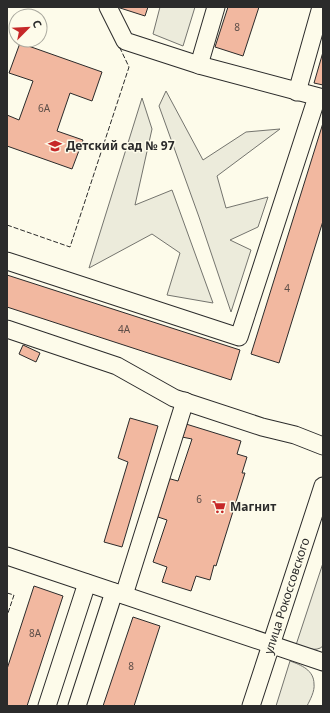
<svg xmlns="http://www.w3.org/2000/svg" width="330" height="713" font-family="'Noto Sans',sans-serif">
  <rect width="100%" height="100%" fill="#fdfbea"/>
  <!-- green -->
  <g fill="#ecebdb" stroke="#74746e">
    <path d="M160 7H195L183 46 153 34Z"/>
    <path d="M166 91 203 160 246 132 280 129 217 176 226 208 268 197 258 227 230 240 251 250 231 312 199 217 159 106Z"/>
    <path d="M142 98 152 129 135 205 172 190 213 303 167 295 180 253 152 234 89 268Z"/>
    <path d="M323 563V646C316 653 304 647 296 645Z"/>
    <path d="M290 661C301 665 314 670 314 684 315 691 310 700 307 706H276Z"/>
  </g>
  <!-- building -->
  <g fill="#f2b8a0" stroke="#2b2b2b">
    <path d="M117 7H148L145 16Z"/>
    <path d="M228 7H259L243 56 215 47Z"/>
    <path d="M20 43 102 72 92 101 70 93 57 131 83 140 72 169 7 146V115L19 120 33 81 9 73Z"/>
    <path d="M323 52V85L314 83Z"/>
    <path d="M323 123V221L279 363 251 354Z"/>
    <path d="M7 275 240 350 231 380 7 307Z"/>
    <path d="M23 345 40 353 36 362 19 354Z"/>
    <path d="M130 418 158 426 122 547 104 542 128 462 118 458Z"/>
    <path d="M186 424 241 441 237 454 247 457 242 473H245L216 566 214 565 210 580 196 576 191 591 162 582 167 567 153 562 167 520 155 516 167 478 178 481 192 439 182 437Z"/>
    <path d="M34 586 63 596 27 706H7V669Z"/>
    <path d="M133 617 160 626 134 706H103Z"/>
  </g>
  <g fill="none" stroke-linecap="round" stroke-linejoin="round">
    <!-- minor casing -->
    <g stroke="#2b2b2b" stroke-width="19">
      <g id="minor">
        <path d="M108 7 125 41 199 65 323 98"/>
        <path d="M199 65 216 7"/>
        <path d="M297 92 321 7"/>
        <path d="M7 261 239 337 317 97"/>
        <path d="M7 329 117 366 174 398 262 427 295 435 323 446"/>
        <path d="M7 556 323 662"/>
        <path d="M124 595 185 401"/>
        <path d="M47 706 87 583"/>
        <path d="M77 706 114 592"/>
        <path d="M251 706 323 486"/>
      </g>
    </g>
    <!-- minor -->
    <use href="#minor" stroke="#fdfbea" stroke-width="17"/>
    <!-- fence -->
    <g stroke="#2b2b2b" stroke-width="1" stroke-dasharray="5 2" stroke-linecap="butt">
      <path d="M7 225 70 247 129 67 119 46"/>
      <path d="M7 593 14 595 7 616"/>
    </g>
  </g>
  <!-- icons -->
  <defs>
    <g id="school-bare" transform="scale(1.08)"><path d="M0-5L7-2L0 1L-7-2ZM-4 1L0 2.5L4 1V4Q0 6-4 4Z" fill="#c62828" stroke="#fdfbea" stroke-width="2.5" paint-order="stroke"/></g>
    <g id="supermarket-bare" transform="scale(1.08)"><path d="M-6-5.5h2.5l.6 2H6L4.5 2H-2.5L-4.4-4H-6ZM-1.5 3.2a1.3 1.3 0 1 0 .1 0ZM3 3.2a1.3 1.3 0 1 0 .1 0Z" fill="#c62828" stroke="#fdfbea" stroke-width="2.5" paint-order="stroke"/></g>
  </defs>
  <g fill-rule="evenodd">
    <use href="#school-bare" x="55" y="146"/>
    <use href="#supermarket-bare" x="219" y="507"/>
  </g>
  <g text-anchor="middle" stroke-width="3" stroke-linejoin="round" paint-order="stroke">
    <!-- number labels -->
    <g font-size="10" fill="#5d4e48">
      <text x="237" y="31">8</text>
      <text x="44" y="112">6А</text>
      <text x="287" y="292">4</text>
      <text x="124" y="333">4А</text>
      <text x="199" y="503">6</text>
      <text x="35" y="637">8А</text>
      <text x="131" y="670">8</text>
    </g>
    <!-- poi labels -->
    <g font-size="12" font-weight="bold" fill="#2b2b2b" stroke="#fdfbea" text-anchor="start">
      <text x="66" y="150">Детский сад № 97</text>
      <text x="230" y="511">Магнит</text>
    </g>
    <!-- street labels -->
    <g font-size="12" fill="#2b2b2b" stroke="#fdfbea">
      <text transform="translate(287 596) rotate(-72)" y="4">улица Рокоссовского</text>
    </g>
  </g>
  <!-- border -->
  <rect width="330" height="713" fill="none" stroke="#2b2b2b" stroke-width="16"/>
  <!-- north arrow -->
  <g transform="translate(28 28) rotate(66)"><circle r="19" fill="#fdfbea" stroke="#a9a89e"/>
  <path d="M0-3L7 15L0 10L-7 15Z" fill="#c62828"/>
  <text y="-6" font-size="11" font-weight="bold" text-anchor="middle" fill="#2b2b2b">С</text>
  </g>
</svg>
